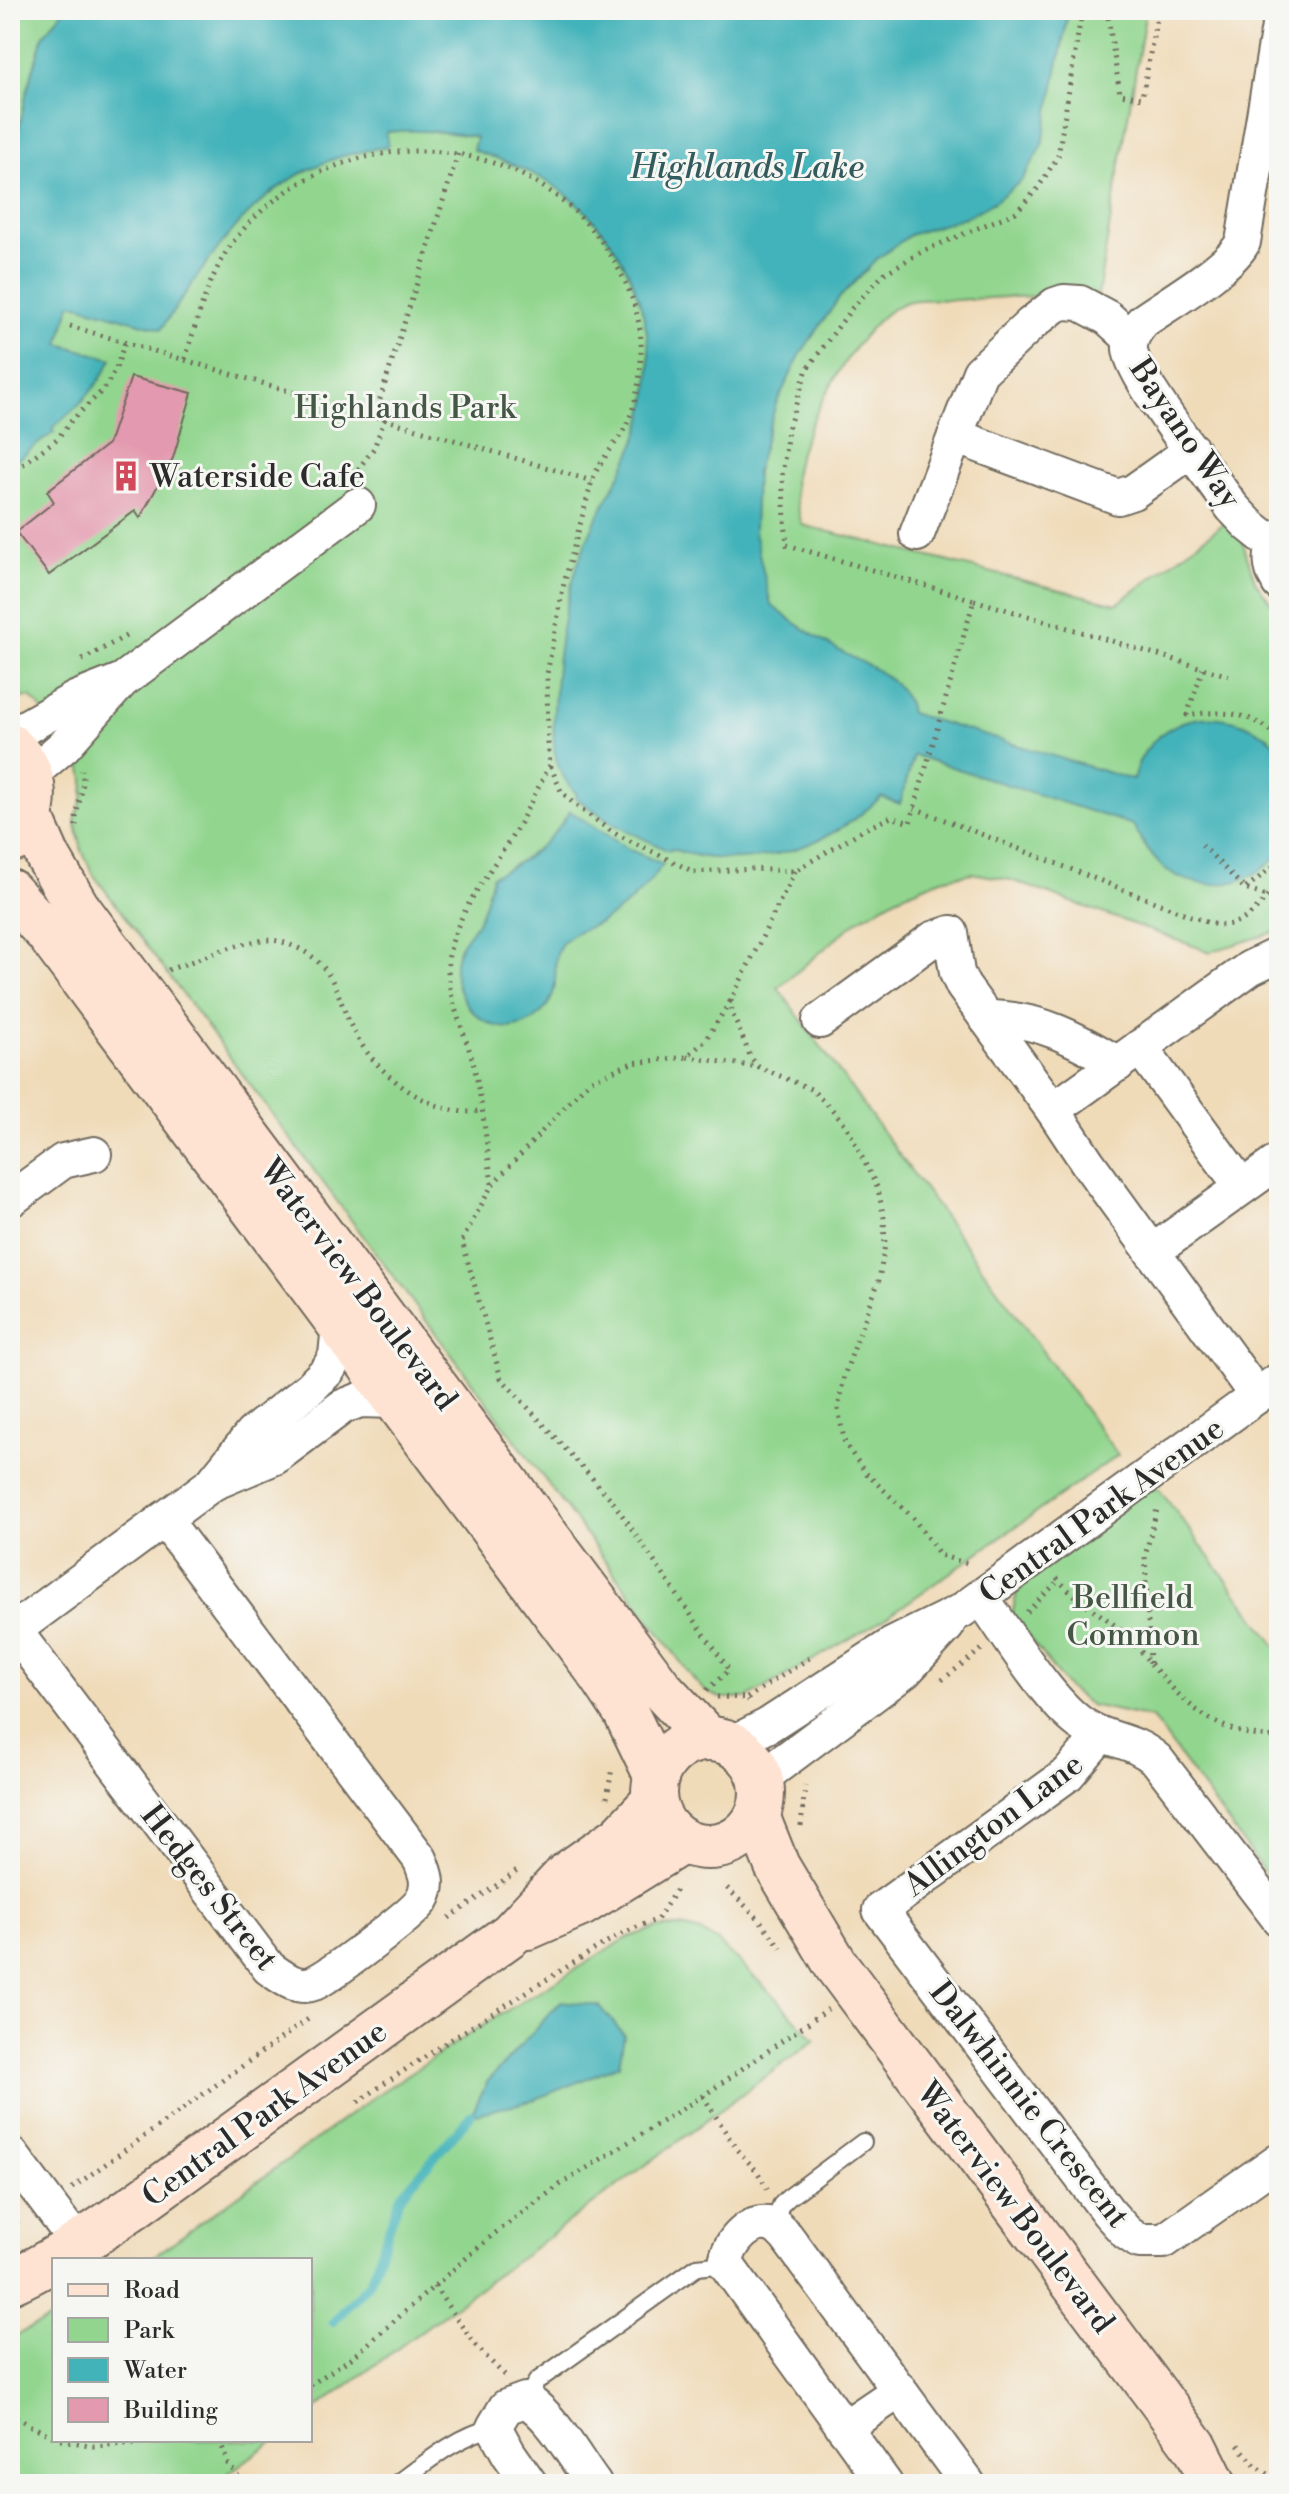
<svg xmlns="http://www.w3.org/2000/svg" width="1289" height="2494" font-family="'Libre Bodoni',serif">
  <rect width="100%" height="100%" fill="#f6f6f2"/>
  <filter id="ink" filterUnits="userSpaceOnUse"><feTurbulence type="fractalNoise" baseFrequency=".0125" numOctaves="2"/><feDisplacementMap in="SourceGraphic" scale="16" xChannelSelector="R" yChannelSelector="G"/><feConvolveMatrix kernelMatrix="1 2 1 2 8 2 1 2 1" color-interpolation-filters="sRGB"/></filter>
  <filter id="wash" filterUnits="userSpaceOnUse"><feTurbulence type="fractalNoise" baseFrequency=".006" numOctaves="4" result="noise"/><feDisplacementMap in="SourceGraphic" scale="32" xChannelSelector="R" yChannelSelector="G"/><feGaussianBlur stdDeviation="1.8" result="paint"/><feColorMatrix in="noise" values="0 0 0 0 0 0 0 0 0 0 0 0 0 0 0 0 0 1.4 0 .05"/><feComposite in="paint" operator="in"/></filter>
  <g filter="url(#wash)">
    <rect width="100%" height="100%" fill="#f0dbb9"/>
    <!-- green -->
    <g fill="#91d58e" stroke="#5e805c" stroke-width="2">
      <path d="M10 10H1146L1097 300C1050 294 1004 297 956 300 941 300 922 298 907 302 862 314 803 427 795 471 792 488 797 508 802 525L1117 604 1226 522 1241 537 1255 581 1279 614V931L1210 952 1011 880 972 873 941 879 896 898 857 921 778 988 1118 1455 884 1619 747 1698H720L705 1691 695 1681 93 874 82 851 75 820 83 797 84 780 81 764 38 705 30 697 10 699Z"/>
      <path d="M1153 1481 1279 1650V1892L1152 1718 1090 1705 1068 1688 1012 1615 1019 1582Z"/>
      <path d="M681 1927 701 1932 718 1942 774 1996 815 2040 310 2413V2260H149L381 2092 488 2022 629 1937 656 1928Z"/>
      <path d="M54 2317V2440H274L214 2484H21L10 2469V2338Z"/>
    </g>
    <!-- water -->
    <g fill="#43b3ba" stroke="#376f72" stroke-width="2">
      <path d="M64 10H1069L1042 147 1021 181 994 202 968 216 910 235 877 259 840 297 801 353 776 404 756 471 754 532 771 605C789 619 808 632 828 644 857 663 904 673 910 713L1133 780C1135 775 1136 768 1139 762 1167 705 1239 706 1279 747V854C1251 888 1196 895 1162 866 1149 854 1141 840 1133 825L914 755 900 804 881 797C824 851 747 874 671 849L669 851 615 825 576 798 577 794C551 768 553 746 554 711 556 646 566 581 595 522 609 493 628 465 638 435 670 346 634 240 556 187 530 170 502 160 473 150L476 137C445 131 417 129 386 132L388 146C370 150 351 153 334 159 250 187 209 261 161 329L71 303 59 344 112 359C97 389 77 408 52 428L54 432 10 465V176L26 94 43 36Z"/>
      <path d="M570 811 628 849 663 864C646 888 627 908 601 922 589 928 573 931 564 941 545 961 568 988 540 1014 503 1049 452 1011 455 964 456 946 468 937 477 922 485 908 488 891 492 876 526 861 550 843 570 811Z"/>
      <path d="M561 2001 600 2006 624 2035 619 2065 531 2101 471 2115 487 2082Z"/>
    </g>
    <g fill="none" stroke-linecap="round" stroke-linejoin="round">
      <!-- stream -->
      <path stroke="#43b3ba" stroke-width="9" d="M333 2322 370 2282 400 2197 471 2115"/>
    </g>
    <g id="blocks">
      <!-- building -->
      <path fill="#e399af" d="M131 377 192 393 173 458 140 518 135 511 49 575 16 532 54 502 47 491 108 444Z"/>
    </g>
  </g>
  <g filter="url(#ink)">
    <use href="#blocks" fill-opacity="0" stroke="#70695d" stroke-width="2"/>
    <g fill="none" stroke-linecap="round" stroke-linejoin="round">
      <!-- lane casing -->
      <g stroke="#70695d" stroke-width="20">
        <g id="lane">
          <path d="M774 2226 781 2205 788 2198 863 2142"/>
          <path d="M525 2400 537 2381 697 2267 726 2264"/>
          <path d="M397 2484C428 2461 456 2437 494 2427"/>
        </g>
      </g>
      <!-- street casing -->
      <g stroke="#70695d" stroke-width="38">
        <g id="street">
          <path d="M955 436 1118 497 1133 492 1192 450"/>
          <path d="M917 534 980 372 1031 324 1055 305 1064 302 1080 303 1108 318 1131 339"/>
          <path d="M1279 537C1269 554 1269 566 1279 583"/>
          <path d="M1274 545 1249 525 1232 507C1213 479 1131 375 1130 349 1129 338 1136 329 1143 321 1167 304 1231 267 1243 242L1279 26"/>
          <path d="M10 736 75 699 123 680 358 505"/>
          <path d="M31 774 65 745 120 683"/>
          <path d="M986 1018C1038 1018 1075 1038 1118 1064"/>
          <path d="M820 1021 933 939 951 933 957 973 963 986 1053 1110 1250 968 1279 954"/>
          <path d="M1140 1047 1242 1187"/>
          <path d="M1053 1110 1088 1163 1257 1396"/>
          <path d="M10 1200 63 1161 94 1154"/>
          <path d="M1152 1252 1279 1161"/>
          <path d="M215 1480 252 1434 310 1388 328 1370 336 1356 339 1325"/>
          <path d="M981 1597C1007 1633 1046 1698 1080 1723 1106 1742 1130 1737 1157 1760L1279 1919"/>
          <path d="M14 1630 269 1968C282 1977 297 1990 314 1983 330 1976 413 1914 422 1900 431 1885 426 1873 420 1859L164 1519"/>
          <path d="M10 1633 213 1483 275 1457 342 1407 360 1400 395 1401"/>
          <path d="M1101 1735 1068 1774 880 1910 1108 2212 1127 2233 1139 2241H1164L1279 2160"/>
          <path d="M731 1744 767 1726 892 1645 961 1611 1279 1380"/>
          <path d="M760 1779 905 1671 947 1626"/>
          <path d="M10 2153 79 2245"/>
          <path d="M844 2428 900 2390"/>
          <path d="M530 2484 509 2454 494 2427 506 2407 525 2400C550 2412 576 2460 594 2484"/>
          <path d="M885 2484 726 2264C727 2243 753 2214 776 2227 780 2229 782 2233 786 2236L968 2484"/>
        </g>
      </g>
      <!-- secondary casing -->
      <g stroke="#70695d" stroke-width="48">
        <g id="secondary">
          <path d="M10 746C38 771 41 811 15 839"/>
          <path d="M30 816 48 857 77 907 661 1689 707 1738"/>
          <path d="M10 892 49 935 601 1675 625 1711 656 1775"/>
          <circle cx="708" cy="1793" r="54"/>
          <path d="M757 1816 777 1866 836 1965 1196 2448 1214 2484"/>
          <path d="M528 1927 581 1904 683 1841"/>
          <path d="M10 2282C55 2262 95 2233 135 2206L511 1934 567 1874 620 1837 654 1801"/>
        </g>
      </g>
      <!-- path -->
      <g stroke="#70695d" stroke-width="5" stroke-dasharray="2 6" stroke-linecap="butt">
        <path d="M1107 10 1120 94 1142 98 1158 10"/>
        <path d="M70 326 592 481"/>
        <path d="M185 359C199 315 210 268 241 232 336 122 513 123 601 241 624 273 643 313 641 353 641 375 637 399 629 419 620 442 601 456 592 481L564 583 547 674 548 744 550 765 561 791 574 804 612 832 694 872 752 869 795 871 863 830 891 817 910 823 974 600 787 545 782 477 788 429 807 369 852 308 885 273 923 251 1016 212 1038 188 1058 156 1082 10"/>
        <path d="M375 415 458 154"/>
        <path d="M10 474 58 438 70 422 104 389 115 371 125 342"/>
        <path d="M353 476 374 448 385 418"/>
        <path d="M10 592 18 608"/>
        <path d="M974 600 1229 676"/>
        <path d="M82 660 126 636"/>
        <path d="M1203 668 1187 715C1222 710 1253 712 1279 738"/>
        <path d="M914 808 1209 923C1237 930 1251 916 1268 896"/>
        <path d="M76 826C75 807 86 790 82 770"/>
        <path d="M1202 845 1245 889 1279 900"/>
        <path d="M795 871 731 1000 732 1013 751 1058 759 1067 811 1089 829 1106 846 1125 878 1189 884 1218 885 1245 879 1280 844 1376 838 1409 845 1444 867 1474 913 1518 940 1555 971 1565"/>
        <path d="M1246 888 1279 862"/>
        <path d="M168 970C198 960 238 941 268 940 279 940 288 944 298 948 340 969 336 1002 357 1037 376 1071 418 1105 458 1111 466 1113 475 1111 483 1111"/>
        <path d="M687 1057 759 1067"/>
        <path d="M492 1184C486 1143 483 1102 473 1062 464 1029 443 990 449 955 457 914 484 880 506 846 523 821 535 792 550 765"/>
        <path d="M1057 1578C1076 1601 1101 1613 1123 1632 1135 1643 1144 1656 1155 1669 1192 1712 1221 1735 1279 1738"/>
        <path d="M1027 1612 1056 1583"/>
        <path d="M1150 1663 1145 1556 1157 1509 1154 1510"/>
        <path d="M942 1680 982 1649"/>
        <path d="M707 1690 729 1670 611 1499 501 1378 462 1241 492 1185 589 1081 632 1063 686 1057 705 1041 731 1000"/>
        <path d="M717 1697 747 1698 749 1701"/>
        <path d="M747 1698 811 1657"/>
        <path d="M607 1798 612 1768"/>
        <path d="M801 1826 805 1785"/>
        <path d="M727 1888 759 1919 781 1948"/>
        <path d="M449 1918 520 1869"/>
        <path d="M703 2096 737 2150 757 2171 768 2190"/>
        <path d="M358 2102C422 2057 488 2016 554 1975 587 1955 620 1930 657 1920L677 1888"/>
        <path d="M72 2188 311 2017"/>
        <path d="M10 2226 23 2219"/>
        <path d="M434 2286 475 2345 505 2376"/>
        <path d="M310 2385 353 2357 494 2234 561 2184 703 2096 828 2009"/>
        <path d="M10 2412 27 2424 54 2437"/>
        <path d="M61 2440 94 2446 181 2440"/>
        <path d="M220 2440 228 2464 244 2484"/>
        <path d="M1238 2445 1256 2466 1279 2481"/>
      </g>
      <!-- lane -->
      <use href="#lane" stroke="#fff" stroke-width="16"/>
      <!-- street -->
      <use href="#street" stroke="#fff" stroke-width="34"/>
      <!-- secondary -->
      <use href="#secondary" stroke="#fee3d2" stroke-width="44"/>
    </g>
  </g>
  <!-- icons -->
  <defs>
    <g id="building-bare" transform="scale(2.4)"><path d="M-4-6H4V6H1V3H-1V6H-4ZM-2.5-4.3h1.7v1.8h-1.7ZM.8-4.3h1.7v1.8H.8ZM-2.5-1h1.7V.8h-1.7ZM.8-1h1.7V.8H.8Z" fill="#d1495b" stroke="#f6f6f2" stroke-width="2.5" paint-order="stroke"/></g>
  </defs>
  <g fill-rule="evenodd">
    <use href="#building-bare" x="126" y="476"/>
  </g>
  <g text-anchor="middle" stroke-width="6" stroke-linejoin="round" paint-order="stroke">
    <!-- park labels -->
    <g font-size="32" fill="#445644" stroke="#f6f6f2">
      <text x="405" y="418">Highlands Park</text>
      <text x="1133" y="1608">Bellfield<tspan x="1133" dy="37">Common</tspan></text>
    </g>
    <!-- street labels -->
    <g font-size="32" fill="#2b2b2b" stroke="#f6f6f2">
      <text transform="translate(1186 433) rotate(56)" y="11">Bayano Way</text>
      <text transform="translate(359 1284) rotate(53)" y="11">Waterview Boulevard</text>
      <text transform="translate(1101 1510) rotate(-36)" y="11">Central Park Avenue</text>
      <text transform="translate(993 1824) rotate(-37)" y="11">Allington Lane</text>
      <text transform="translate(210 1887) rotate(52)" y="11">Hedges Street</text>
      <text transform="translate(1030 2104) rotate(52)" y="11">Dalwhinnie Crescent</text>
      <text transform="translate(264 2113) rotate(-36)" y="11">Central Park Avenue</text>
      <text transform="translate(1016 2207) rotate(53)" y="11">Waterview Boulevard</text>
    </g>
    <!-- poi labels -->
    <g font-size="32" fill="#2b2b2b" stroke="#f6f6f2" text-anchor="start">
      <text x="150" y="487">Waterside Cafe</text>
    </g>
    <!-- water labels -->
    <g font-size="34" font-style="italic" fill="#335b5d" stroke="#f6f6f2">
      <text x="747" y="178">Highlands Lake</text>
    </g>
  </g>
  <!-- margin -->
  <rect width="1289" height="2494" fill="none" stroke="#f6f6f2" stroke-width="40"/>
  <!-- legend -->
  <rect x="52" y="2258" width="260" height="184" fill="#f6f6f2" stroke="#a5a5a2" stroke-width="2"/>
  <rect x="68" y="2284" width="40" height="12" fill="#fee3d2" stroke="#a5a5a2" stroke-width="2"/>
  <text x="124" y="2298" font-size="24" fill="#2b2b2b">Road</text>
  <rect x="68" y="2318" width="40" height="24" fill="#91d58e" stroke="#a5a5a2" stroke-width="2"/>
  <text x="124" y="2338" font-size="24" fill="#2b2b2b">Park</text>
  <rect x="68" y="2358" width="40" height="24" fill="#43b3ba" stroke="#a5a5a2" stroke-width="2"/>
  <text x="124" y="2378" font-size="24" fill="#2b2b2b">Water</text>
  <rect x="68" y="2398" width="40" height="24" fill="#e399af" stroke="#a5a5a2" stroke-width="2"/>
  <text x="124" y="2418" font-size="24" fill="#2b2b2b">Building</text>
</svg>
